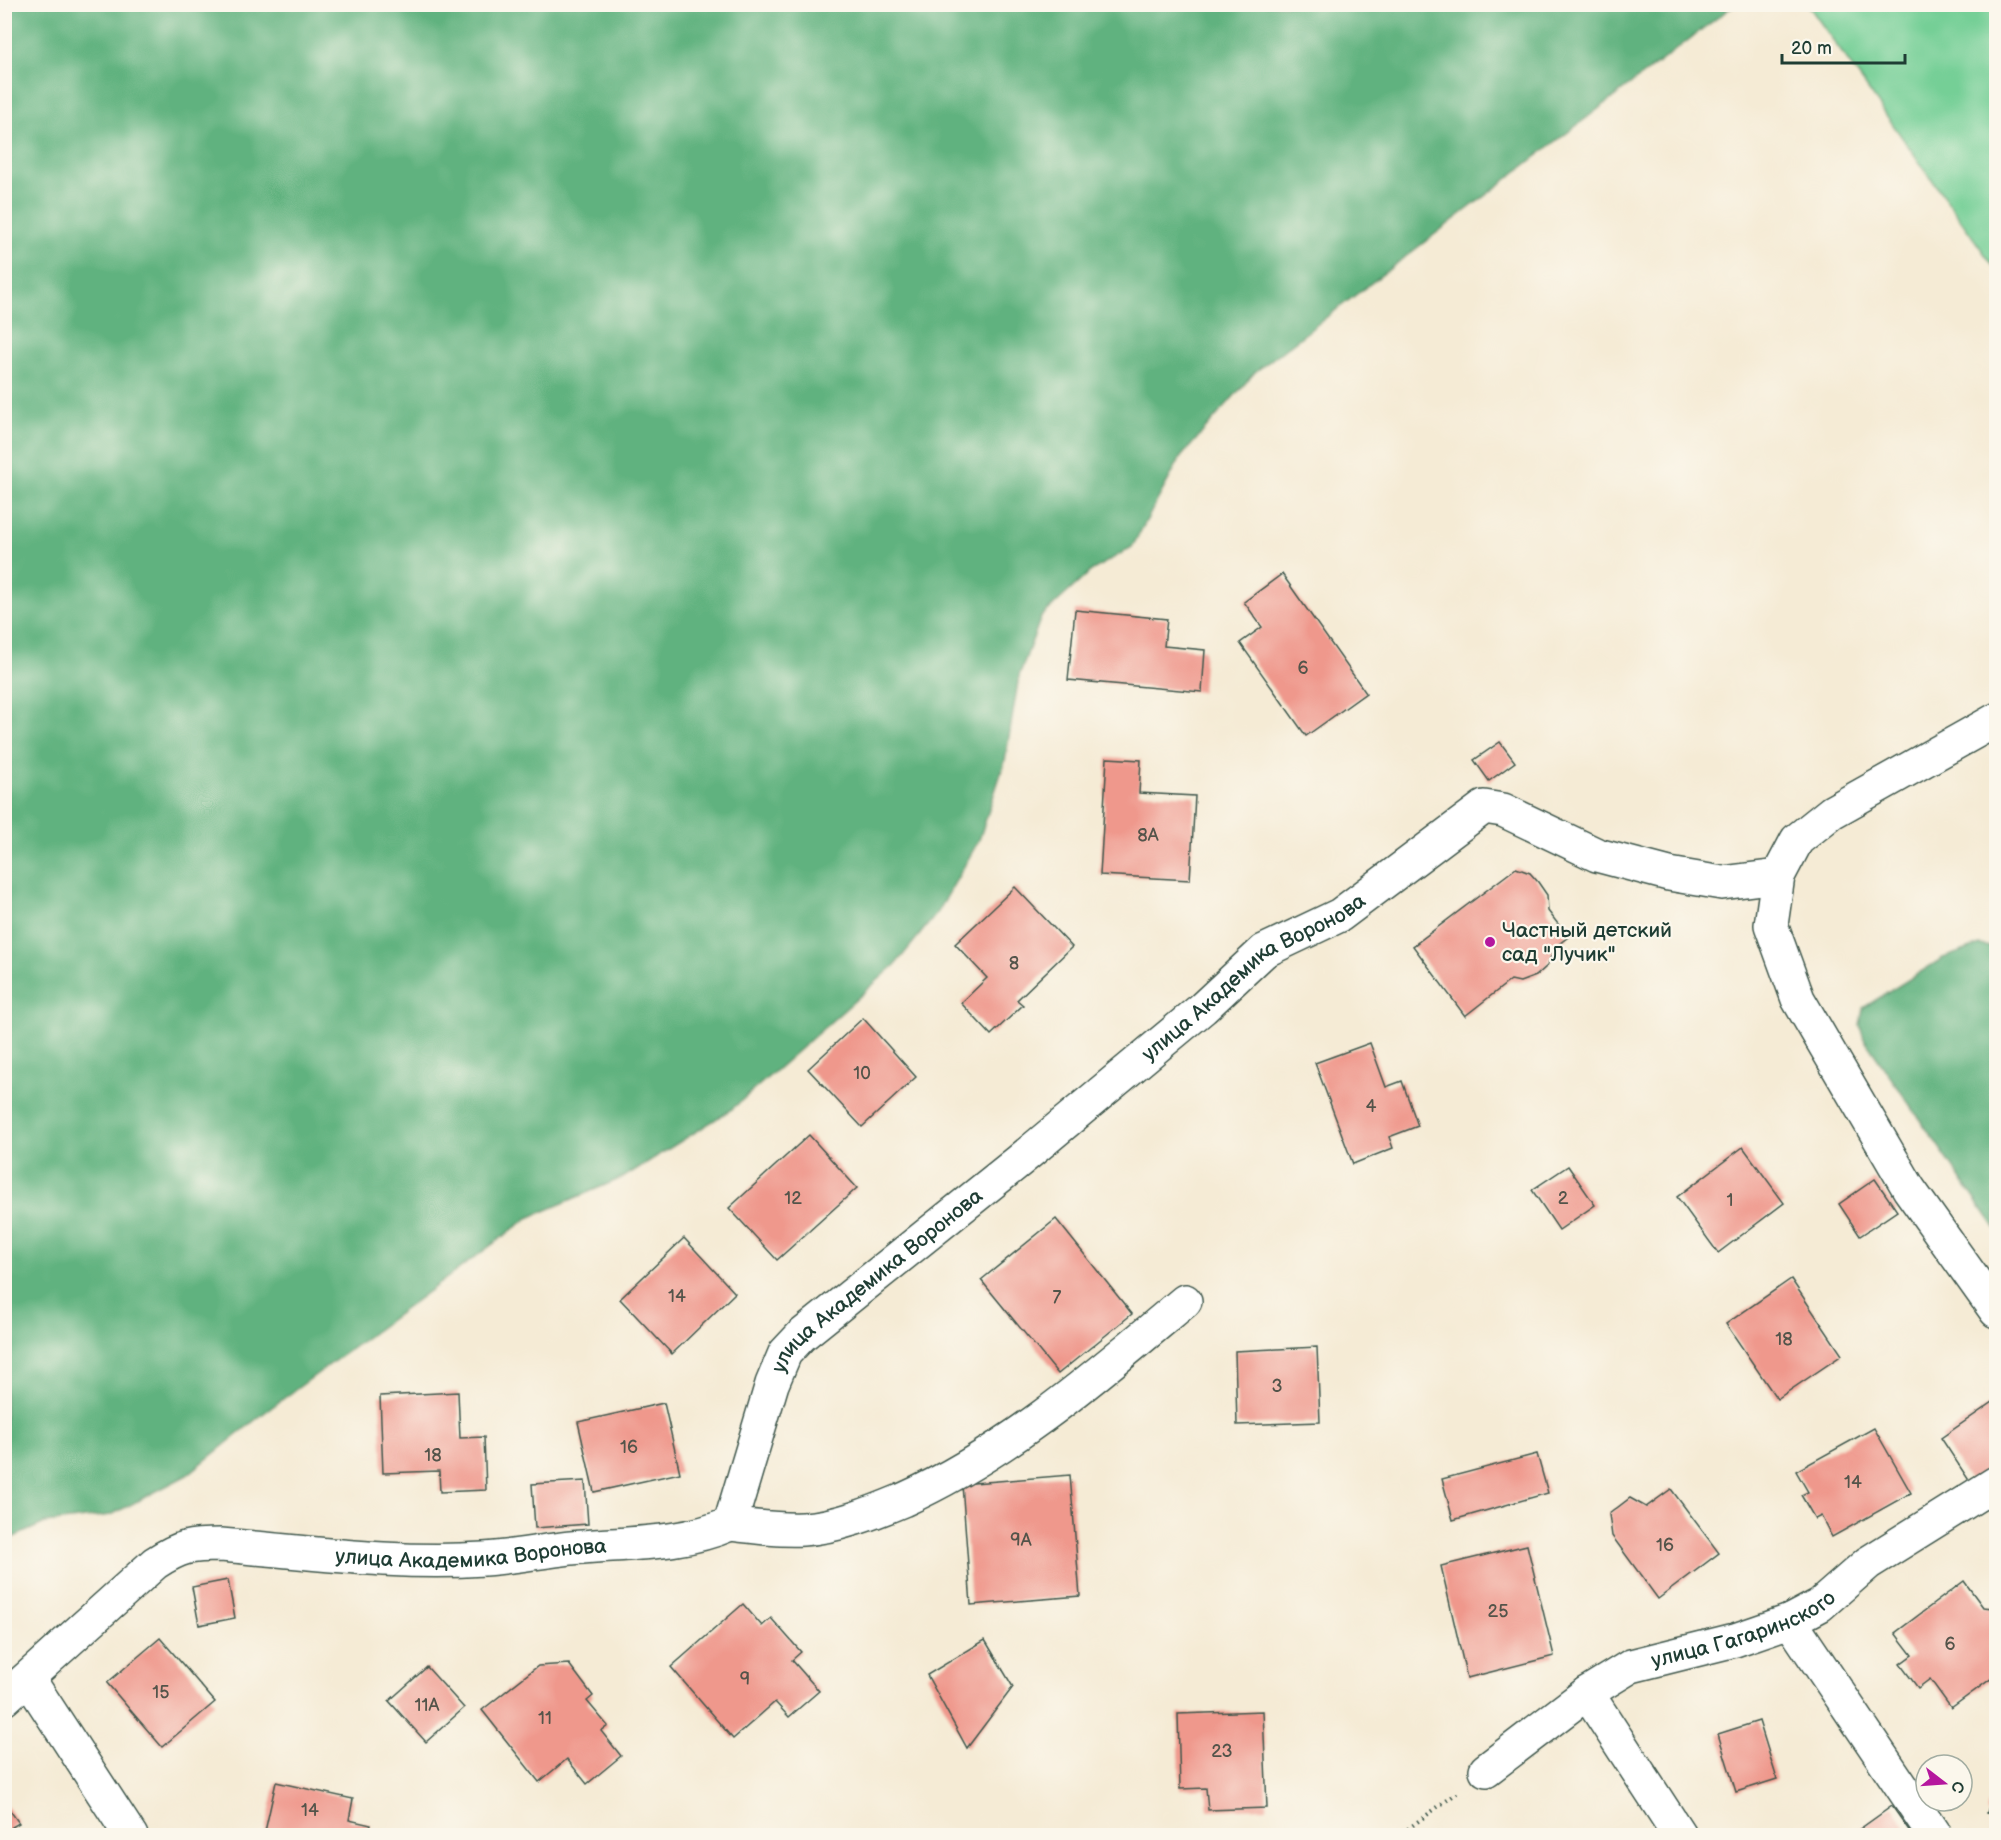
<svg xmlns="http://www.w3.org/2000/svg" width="2001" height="1840" font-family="'Balsamiq Sans',sans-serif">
  <rect width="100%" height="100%" fill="#fbf7ec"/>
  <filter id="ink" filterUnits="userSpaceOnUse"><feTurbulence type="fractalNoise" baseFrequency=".0167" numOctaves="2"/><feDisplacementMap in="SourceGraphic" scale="12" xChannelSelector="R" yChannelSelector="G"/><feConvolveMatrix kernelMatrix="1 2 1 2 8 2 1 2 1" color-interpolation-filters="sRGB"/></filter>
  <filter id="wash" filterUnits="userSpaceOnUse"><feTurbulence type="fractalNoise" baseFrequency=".008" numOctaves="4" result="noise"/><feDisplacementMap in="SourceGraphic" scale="24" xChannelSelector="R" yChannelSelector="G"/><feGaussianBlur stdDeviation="1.35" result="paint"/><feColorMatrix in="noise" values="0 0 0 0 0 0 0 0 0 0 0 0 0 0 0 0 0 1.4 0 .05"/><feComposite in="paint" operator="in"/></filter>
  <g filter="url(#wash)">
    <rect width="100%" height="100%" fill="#f5ebd5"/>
    <!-- green -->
    <path fill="#75cf96" stroke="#4a8665" stroke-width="1.5" d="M1808 5H1996V270Z"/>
    <!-- forest -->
    <g fill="#60b27f" stroke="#40785a" stroke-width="1.5">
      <path d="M4 5 5 4 1734 5 1255 372 1181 457 1132 547 1091 571 1041 617 1019 676 1005 761 979 840 938 912 895 965 732 1109 624 1177 528 1218 264 1413 187 1475 111 1515 45 1523 5 1541Z"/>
      <path d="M1980 945 1996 948V1229L1864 1039 1860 1025 1863 1008 1943 958Z"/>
    </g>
    <g id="blocks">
      <!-- building -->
      <g fill="#ef988c">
        <path d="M1282 574 1366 693 1306 736 1240 643 1262 627 1244 602Z"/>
        <path d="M1075 610 1167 619 1164 646 1205 650 1202 692 1068 680Z"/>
        <path d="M1500 742 1515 762 1489 781 1474 760Z"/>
        <path d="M1107 758 1141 760 1139 793 1195 796 1190 880 1100 875Z"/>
        <path d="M1516 868 1530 873 1538 882 1547 895 1548 911 1568 937 1555 947 1547 966 1536 976 1520 982 1511 980 1465 1016 1413 946Z"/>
        <path d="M1015 887 1072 947 1017 1000 1023 1005 991 1035 961 1003 987 978 955 944Z"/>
        <path d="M863 1018 916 1077 862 1127 808 1069Z"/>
        <path d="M1370 1043 1386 1087 1402 1081 1418 1126 1389 1137 1393 1148 1353 1164 1315 1063Z"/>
        <path d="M809 1135 857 1188 777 1260 729 1208Z"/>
        <path d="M1743 1147 1784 1203 1718 1253 1677 1197Z"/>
        <path d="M1568 1166 1595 1205 1559 1230 1532 1190Z"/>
        <path d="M1875 1179 1897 1211 1860 1236 1839 1204Z"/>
        <path d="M1056 1219 1132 1314 1058 1374 981 1280Z"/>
        <path d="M684 1238 735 1293 672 1354 620 1299Z"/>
        <path d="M1791 1279 1842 1355 1777 1399 1726 1324Z"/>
        <path d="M1317 1347 1320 1422 1237 1425 1235 1351Z"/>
        <path d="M458 1392 460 1438 484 1437 486 1490 440 1492 439 1471 383 1473 380 1396Z"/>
        <path d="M1996 1400V1464L1970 1482 1941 1438Z"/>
        <path d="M664 1403 680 1473 594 1492 578 1422Z"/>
        <path d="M1874 1428 1911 1493 1832 1537 1821 1516 1815 1519 1801 1495 1808 1492 1796 1471Z"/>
        <path d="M1537 1454 1548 1493 1453 1520 1442 1479Z"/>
        <path d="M1070 1475 1080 1596 971 1605 962 1484Z"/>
        <path d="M585 1481 588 1524 535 1528 532 1484Z"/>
        <path d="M1671 1489 1719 1553 1658 1599 1612 1536 1609 1514 1630 1498 1646 1507Z"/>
        <path d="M1527 1545 1554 1656 1467 1678 1441 1566Z"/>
        <path d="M228 1580 235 1618 199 1625 192 1587Z"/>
        <path d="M1964 1581 1983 1607 1993 1608 1996 1613V1675L1951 1708 1930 1679 1918 1688 1900 1664 1912 1655 1895 1633Z"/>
        <path d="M743 1604 762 1626 771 1618 801 1652 792 1660 819 1691 789 1717 775 1702 733 1739 671 1667Z"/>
        <path d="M160 1638 215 1702 162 1747 107 1683Z"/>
        <path d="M985 1640 1013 1687 967 1748 927 1675Z"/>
        <path d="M569 1664 593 1696 587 1701 608 1726 601 1731 621 1756 587 1784 567 1759 539 1782 482 1710 538 1666Z"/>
        <path d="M427 1667 464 1708 426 1742 389 1701Z"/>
        <path d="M1263 1711 1267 1808 1208 1810 1206 1788 1180 1789 1178 1714Z"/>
        <path d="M1759 1721 1777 1779 1736 1792 1718 1734Z"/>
        <path d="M276 1782 353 1799 349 1820 371 1825 368 1836H264Z"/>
        <path d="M1996 1783V1816L1987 1813Z"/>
        <path d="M4 1802 19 1823 12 1827 18 1836H4Z"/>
        <path d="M1892 1806 1913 1836H1850Z"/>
      </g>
    </g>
  </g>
  <g filter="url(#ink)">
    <use href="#blocks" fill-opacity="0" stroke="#3f574c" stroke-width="1.5"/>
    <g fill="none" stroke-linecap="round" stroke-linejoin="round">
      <!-- minor casing -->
      <g stroke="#3f574c" stroke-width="36">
        <g id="minor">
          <path d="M1996 720 1832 812 1797 840 1778 876 1771 925 1798 999 1909 1189 1996 1311"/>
          <path d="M730 1524C754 1527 778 1530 803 1529 837 1527 872 1513 903 1500 1009 1452 1097 1375 1185 1301"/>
          <path d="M1790 1621 1935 1836"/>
          <path d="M28 1678 131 1836"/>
          <path d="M1587 1693 1680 1836"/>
          <path id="s1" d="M4 1699 155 1563C181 1546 190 1545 221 1545 308 1552 396 1565 484 1559 517 1557 550 1549 583 1547 633 1543 684 1544 730 1524L772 1384 785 1353 801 1336 1019 1161 1203 1008 1264 951 1340 915 1484 807 1503 810 1597 855 1669 874 1722 883 1778 876"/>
          <path id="s2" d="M1486 1770 1587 1693 1631 1666 1735 1640 1790 1621 1820 1605 1868 1563 1996 1483"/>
        </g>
      </g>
      <!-- path -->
      <path stroke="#3f574c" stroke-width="4" stroke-dasharray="1.5 4.5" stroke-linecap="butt" d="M1398 1836 1457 1793"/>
      <!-- minor -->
      <use href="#minor" stroke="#fff" stroke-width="33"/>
    </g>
  </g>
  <!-- markers -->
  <circle fill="#b5179e" stroke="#fbf7ec" stroke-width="2" cx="1490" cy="942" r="6"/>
  <g text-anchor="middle" stroke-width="4.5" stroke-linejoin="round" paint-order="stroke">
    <!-- number labels -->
    <g font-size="18" fill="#53544a">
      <text x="1303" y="674">6</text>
      <text x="1148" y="841">8А</text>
      <text x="1014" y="969">8</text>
      <text x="862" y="1079">10</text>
      <text x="1371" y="1112">4</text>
      <text x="793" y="1204">12</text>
      <text x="1563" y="1204">2</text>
      <text x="1730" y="1206">1</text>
      <text x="677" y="1302">14</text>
      <text x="1057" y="1303">7</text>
      <text x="1784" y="1345">18</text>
      <text x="1277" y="1392">3</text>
      <text x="629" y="1453">16</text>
      <text x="433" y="1461">18</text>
      <text x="1853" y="1488">14</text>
      <text x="1021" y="1546">9А</text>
      <text x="1665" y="1551">16</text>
      <text x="1498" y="1617">25</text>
      <text x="1950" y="1650">6</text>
      <text x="745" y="1685">9</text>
      <text x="161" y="1698">15</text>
      <text x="427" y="1711">11А</text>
      <text x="545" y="1724">11</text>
      <text x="1222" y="1757">23</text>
      <text x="310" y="1816">14</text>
    </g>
    <!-- poi labels -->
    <g font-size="21" fill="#1f3d34" stroke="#fbf7ec" text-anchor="start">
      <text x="1502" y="937">Частный детский<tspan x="1502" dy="24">сад "Лучик"</tspan></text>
    </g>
    <!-- street labels -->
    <g font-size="21" fill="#1f3d34" stroke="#fbf7ec">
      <text dy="7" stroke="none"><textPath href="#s1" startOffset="1568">улица Академика Воронова</textPath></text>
      <text dy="7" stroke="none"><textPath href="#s1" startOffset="1082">улица Академика Воронова</textPath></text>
      <text dy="7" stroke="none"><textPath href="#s1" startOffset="524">улица Академика Воронова</textPath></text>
      <text dy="7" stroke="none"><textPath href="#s2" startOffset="297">улица Гагаринского</textPath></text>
    </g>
  </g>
  <!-- margin -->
  <rect width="2001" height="1840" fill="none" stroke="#fbf7ec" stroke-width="24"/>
  <!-- north arrow -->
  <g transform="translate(1944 1783) rotate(107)"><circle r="28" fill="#fbf7ec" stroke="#a3ada2" stroke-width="1.5"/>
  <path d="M0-4.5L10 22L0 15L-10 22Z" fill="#b5179e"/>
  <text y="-9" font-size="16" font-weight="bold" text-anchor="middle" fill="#1f3d34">С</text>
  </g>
  <!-- scale -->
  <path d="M1782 54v9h123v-9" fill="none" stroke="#1f3d34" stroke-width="3"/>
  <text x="1791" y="54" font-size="18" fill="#1f3d34" stroke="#fbf7ec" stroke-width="4.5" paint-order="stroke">20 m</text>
</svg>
